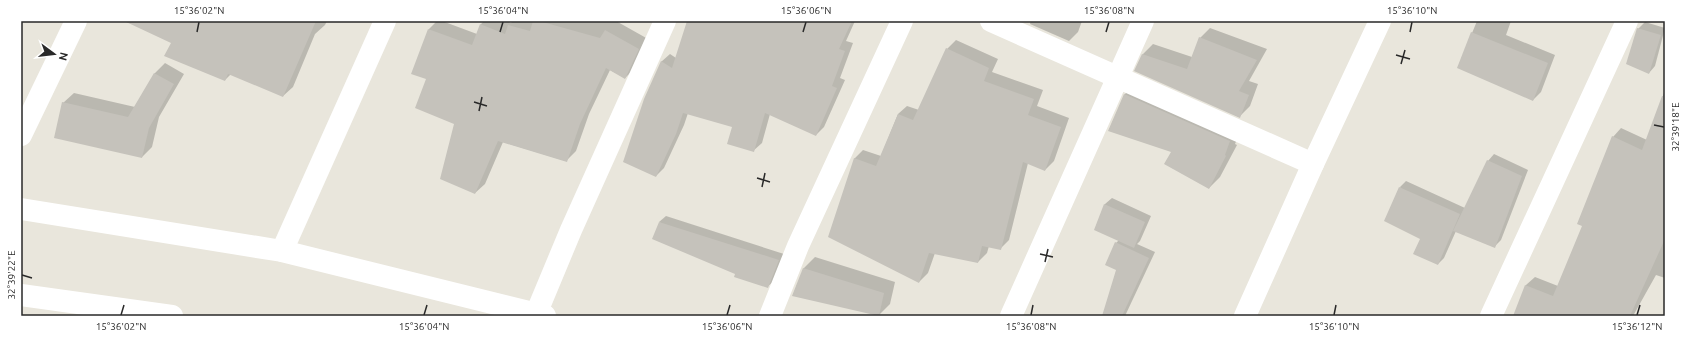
<svg xmlns="http://www.w3.org/2000/svg" width="1686" height="337" font-family="Ubuntu,sans-serif">
  <rect width="100%" height="100%" fill="#e9e6dc"/>
  <!-- shadow -->
  <g fill="#0003">
    <path d="M159 21H327L325 25 315 34 293 87 283 96 231 74 225 80 172 43Z"/>
    <path d="M437 21H442L477 34 481 24 484 21H506L511 23 513 21H616L648 39 634 69 625 78 610 70 589 114 576 151 566 161 503 142 485 184 475 193 456 124 427 79 429 29Z"/>
    <path d="M688 21H855L846 41 853 43 840 78 845 80 824 127 816 135 770 114 762 143 753 151 733 126 688 113 684 125 664 168 656 176 661 62 670 54 676 58Z"/>
    <path d="M1031 21H1082L1078 32 1069 41 1030 24Z"/>
    <path d="M1477 21H1511L1506 35 1555 55 1541 92 1533 100 1458 67Z"/>
    <path d="M1645 22 1665 28 1655 66 1649 73 1638 29Z"/>
    <path d="M1210 28 1267 49 1249 81 1258 84 1250 106 1239 117 1136 70 1143 54 1153 44 1192 57 1200 38Z"/>
    <path d="M956 40 998 59 992 72 1043 90 1037 106 1069 118 1054 161 1045 170 1028 163 1009 240 1000 249 989 246 987 253 978 262 935 253 928 273 919 282 854 159 863 150 881 156 898 114 907 106 919 110 947 49Z"/>
    <path d="M165 63 184 74 159 117 152 147 142 157 63 103 74 93 135 107 155 73Z"/>
    <path d="M1136 83 1241 130 1235 144 1237 145 1220 177 1209 188 1172 151 1109 130 1125 94Z"/>
    <path d="M1665 90V278L1656 275 1633 316H1514L1526 285 1535 277 1558 286 1584 226 1613 137 1621 128 1647 140Z"/>
    <path d="M1494 154 1528 170 1501 240 1495 246 1456 231 1444 258 1438 264 1421 238 1400 187 1406 181 1465 208 1488 161Z"/>
    <path d="M1112 198 1151 216 1140 241 1137 244 1155 252 1125 316H1103L1117 269 1116 243 1119 240 1095 229 1105 204Z"/>
    <path d="M666 216 784 254 774 281 767 287 736 273 659 222Z"/>
    <path d="M815 257 895 282 890 304 879 315 793 295 804 268Z"/>
  </g>
  <!-- building -->
  <g fill="#c5c2bb">
    <path d="M124 21H316L283 97 228 74 225 81 164 56 171 43Z"/>
    <path d="M533 21H539L600 38 605 30 639 49 625 79 606 68 580 124 567 162 498 141 475 194 440 179 454 124 415 108 426 79 411 74 428 29 472 45 480 24 505 34 508 25 530 31Z"/>
    <path d="M687 21H852L839 49 845 51 832 86 837 88 816 136 765 113 754 152 727 144 732 127 683 113 676 134 656 177 623 162 644 99 661 61 672 68Z"/>
    <path d="M1637 28 1661 35 1649 74 1626 64Z"/>
    <path d="M1471 32 1548 63 1533 101 1457 68Z"/>
    <path d="M1199 37 1257 60 1239 91 1249 95 1240 118 1134 71 1142 54 1187 69Z"/>
    <path d="M946 48 989 68 984 81 1034 99 1028 115 1061 127 1045 171 1023 162 1001 250 982 246 978 263 929 253 919 283 828 237 854 158 876 166 898 114 913 120Z"/>
    <path d="M154 73 174 84 149 128 142 158 54 138 62 102 128 117Z"/>
    <path d="M1124 94 1230 141 1225 155 1226 156 1209 189 1164 164 1171 152 1108 131Z"/>
    <path d="M1662 96 1665 97V239L1630 316H1513L1525 285 1553 296 1582 226 1577 224 1612 136 1642 150Z"/>
    <path d="M1487 160 1522 176 1495 248 1453 231Z"/>
    <path d="M1399 187 1460 214 1438 265 1413 254 1420 239 1384 221Z"/>
    <path d="M1104 204 1145 222 1134 248 1094 230Z"/>
    <path d="M659 222 779 260 768 288 734 277 735 274 652 239Z"/>
    <path d="M1115 242 1149 258 1122 316H1102L1116 270 1105 265Z"/>
    <path d="M803 268 884 293 879 316 792 296Z"/>
  </g>
  <g fill="none" stroke-linecap="round" stroke-linejoin="round">
    <!-- street -->
    <g stroke="#fff" stroke-width="22">
      <path d="M991 21 1313 164"/>
      <path d="M21 135 76 21"/>
      <path d="M21 209 282 251 545 316"/>
      <path d="M282 251 385 21"/>
      <path d="M21 295 172 316"/>
      <path d="M536 314 571 230 665 21"/>
      <path d="M770 316 798 246 902 21"/>
      <path d="M1011 316 1143 21"/>
      <path d="M1245 316 1313 164 1380 21"/>
      <path d="M1491 316 1627 21"/>
    </g>
  </g>
  <!-- ticks -->
  <path fill="none" stroke="#292929" stroke-width="1.5" d="M197 32 199 22M500 32 503 22M803 32 806 22M1106 32 1109 22M1410 32 1412 22M1396 55 1410 59M1401 64 1405 50M474 102 487 106M479 111 482 97M1654 125 1664 127M757 178 770 182M762 187 765 173M1040 254 1053 257M1045 262 1048 249M22 275 32 278M121 315 124 305M424 315 427 305M727 315 730 305M1031 315 1033 305M1334 315 1336 305M1637 315 1640 305"/>
  <!-- border -->
  <rect width="1686" height="337" fill="none" stroke="#ffffff" stroke-width="44"/>
  <!-- north arrow -->
  <g transform="translate(54 54) rotate(105)" stroke="#ffffff" stroke-width="3" paint-order="stroke">
  <path d="M0-3L7 15L0 10L-7 15Z" fill="#292929"/>
  <text y="-6" font-size="11" font-weight="bold" text-anchor="middle" fill="#292929">N</text>
  </g>
  <rect x="22" y="22" width="1642" height="293" fill="none" stroke="#292929" stroke-width="1.5"/>
  <g font-size="10" text-anchor="middle" fill="#292929">
    <text x="199" y="14">15°36'02"N</text>
    <text x="503" y="14">15°36'04"N</text>
    <text x="806" y="14">15°36'06"N</text>
    <text x="1109" y="14">15°36'08"N</text>
    <text x="1412" y="14">15°36'10"N</text>
    <text transform="translate(1675 127) rotate(-90)" y="4">32°39'18"E</text>
    <text transform="translate(11 275) rotate(-90)" y="4">32°39'22"E</text>
    <text x="121" y="330">15°36'02"N</text>
    <text x="424" y="330">15°36'04"N</text>
    <text x="727" y="330">15°36'06"N</text>
    <text x="1031" y="330">15°36'08"N</text>
    <text x="1334" y="330">15°36'10"N</text>
    <text x="1637" y="330">15°36'12"N</text>
  </g>
</svg>
